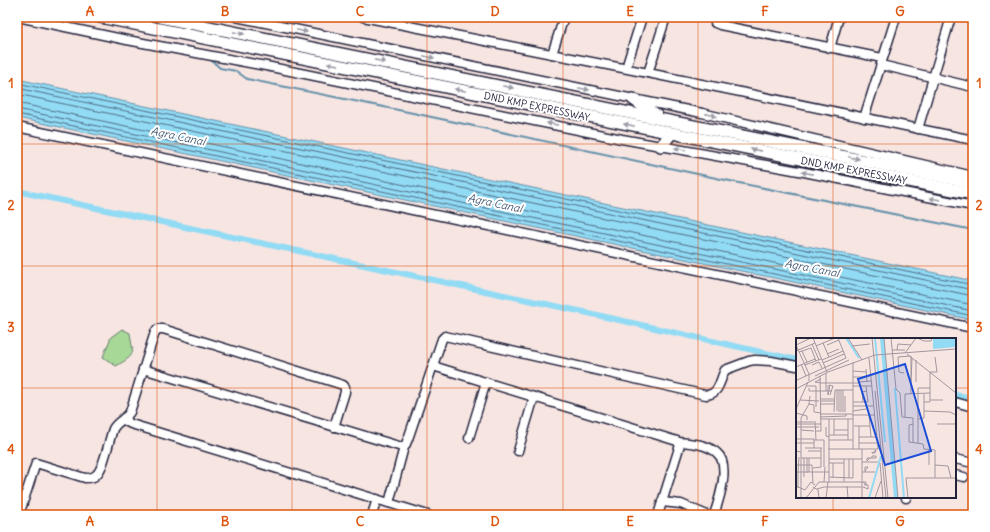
<svg xmlns="http://www.w3.org/2000/svg" width="990" height="532" font-family="Delius,sans-serif">
  <rect width="100%" height="100%" fill="#f7e5e2"/>
  <filter id="ink" filterUnits="userSpaceOnUse"><feTurbulence type="fractalNoise" baseFrequency=".025" numOctaves="2"/><feDisplacementMap in="SourceGraphic" scale="8" xChannelSelector="R" yChannelSelector="G"/><feConvolveMatrix kernelMatrix="1 2 1 2 8 2 1 2 1" color-interpolation-filters="sRGB"/></filter>
  <g filter="url(#ink)">
    <!-- green -->
    <path fill="#a7d898" stroke="#647d6a" d="M122 329 130 333C133 355 137 354 116 366L103 357 111 337Z"/>
    <!-- water -->
    <path fill="#92dbf4" stroke="#6591aa" d="M17 79 973 281V320L17 118Z"/>
    <g fill="none" stroke-linecap="round" stroke-linejoin="round">
      <!-- shore -->
      <g stroke="#4f6c85" stroke-width="1">
        <path d="M17 83 973 285"/>
        <path d="M17 88 973 290"/>
        <path d="M17 94 973 296"/>
        <path d="M17 103 973 305"/>
        <path d="M17 109 973 311"/>
        <path d="M17 114 973 316"/>
      </g>
      <!-- stream -->
      <path stroke="#6591aa" stroke-width="2" d="M211 60 220 68 236 71 247 79 413 113 744 184 973 230"/>
      <!-- canal -->
      <g stroke="#92dbf4" stroke-width="6">
        <path d="M17 191 579 311 797 360"/>
        <path d="M955 395 973 398"/>
      </g>
      <!-- minor casing -->
      <g stroke="#22223b" stroke-width="11">
        <g id="minor">
          <path d="M18 17 127 40 266 66 622 139 799 171 973 206"/>
          <path d="M236 17 702 113 973 176"/>
          <path d="M363 17 648 73 973 140"/>
          <path d="M715 17V23L720 25 882 58"/>
          <path d="M830 48 839 17"/>
          <path d="M552 54 564 17"/>
          <path d="M881 65 973 87"/>
          <path d="M626 68 642 17"/>
          <path d="M648 73 666 17"/>
          <path d="M864 118 896 17"/>
          <path d="M17 127 973 328"/>
          <path d="M918 129 951 17"/>
          <path d="M433 366 677 441 680 445 679 448 658 515"/>
          <path d="M143 369 402 447 405 446 408 439 442 339 445 336 706 395C720 394 720 379 725 370L749 361 755 360 771 361 797 366"/>
          <path d="M955 402 973 407"/>
          <path d="M124 418 127 422 131 424 428 515"/>
          <path d="M469 438 486 382"/>
          <path d="M679 442C691 443 707 444 717 453 731 465 719 500 714 515"/>
          <path d="M518 451 534 397"/>
          <path d="M955 459 973 463"/>
          <path d="M955 475 964 477"/>
          <path d="M906 498V497"/>
          <path d="M662 502 681 504 707 515"/>
          <path d="M389 503 404 447"/>
          <path d="M19 515 36 463 85 478C90 478 94 478 97 474 104 467 109 440 113 429 117 421 126 419 130 412L155 332 158 329H163L343 385 345 387V392L334 427"/>
          <path d="M372 515 377 499"/>
        </g>
      </g>
      <!-- highway casing -->
      <g stroke="#22223b" stroke-width="14">
        <g id="highway">
          <path d="M100 17 973 194"/>
          <path d="M160 17 973 183"/>
          <path d="M633 99 657 116"/>
          <path d="M661 146 671 134"/>
        </g>
      </g>
      <!-- minor -->
      <use href="#minor" stroke="#fff" stroke-width="8"/>
      <!-- highway -->
      <use href="#highway" stroke="#fff" stroke-width="11"/>
    </g>
    <!-- one-way arrows -->
    <defs><path id="oneway-solid" d="M-6-.8H1V-3.2L6.5 0L1 3.2V.8H-6Z"/></defs>
    <g fill="#9c9ca7">
      <use href="#oneway-solid" transform="translate(302 31) rotate(12)"/>
      <use href="#oneway-solid" transform="translate(239 33) rotate(11)"/>
      <use href="#oneway-solid" transform="translate(429 57) rotate(12)"/>
      <use href="#oneway-solid" transform="translate(380 61) rotate(11)"/>
      <use href="#oneway-solid" transform="translate(333 64) rotate(-169)"/>
      <use href="#oneway-solid" transform="translate(508 87) rotate(12)"/>
      <use href="#oneway-solid" transform="translate(584 89) rotate(12)"/>
      <use href="#oneway-solid" transform="translate(460 90) rotate(-168)"/>
      <use href="#oneway-solid" transform="translate(711 115) rotate(13)"/>
      <use href="#oneway-solid" transform="translate(552 124) rotate(-169)"/>
      <use href="#oneway-solid" transform="translate(629 125) rotate(-168)"/>
      <use href="#oneway-solid" transform="translate(680 149) rotate(-170)"/>
      <use href="#oneway-solid" transform="translate(756 150) rotate(-169)"/>
      <use href="#oneway-solid" transform="translate(854 158) rotate(12)"/>
      <use href="#oneway-solid" transform="translate(807 173) rotate(-169)"/>
      <use href="#oneway-solid" transform="translate(935 199) rotate(-169)"/>
    </g>
  </g>
  <!-- grid -->
  <path fill="none" stroke="#de560e" stroke-width="1" stroke-opacity="0.55" d="M157 17V515M292 17V515M427 17V515M563 17V515M698 17V515M833 17V339M17 144H973M17 266H973M17 388H797M955 388H973M833 497V515"/>
  <g text-anchor="middle" stroke-width="4" stroke-linejoin="round" paint-order="stroke">
    <!-- street labels -->
    <g font-size="10" fill="#22223b" stroke="#fff">
      <text transform="translate(537 106) rotate(12)" y="4">DND KMP EXPRESSWAY</text>
      <text transform="translate(854 170) rotate(11)" y="4">DND KMP EXPRESSWAY</text>
    </g>
    <!-- water labels -->
    <g font-size="11" font-style="italic" fill="#445a72" stroke="#fff">
      <text transform="translate(178 136) rotate(12)" y="4">Agra Canal</text>
      <text transform="translate(495 203) rotate(12)" y="4">Agra Canal</text>
      <text transform="translate(812 268) rotate(11)" y="4">Agra Canal</text>
    </g>
  </g>
  <!-- overview -->
  <g transform="translate(796 338)">
    <rect width="160" height="160" fill="#f7e5e2"/>
    <path d="M84 0H88L102 160H98ZM137 0H159V9L137 11Z" fill="#92dbf4"/>
    <path fill="none" stroke="#92dbf4" stroke-width="2" d="M50 0 63 20M79 0 89 104M99 50 108 160M73 160 85 118"/>
    <path fill="none" stroke="#a2979f" stroke-width="1" d="M17 0 31 34M42 0 50 20M52 0 66 22M76 0 92 160M88 0 102 160M95 0 100 51 104 55 106 79 117 80V104M121 0 128 3H135L136 0M27 5 33 19M16 6 23 22M0 7 13 36V43M0 7 15 0M31 7 43 2M20 8 39 0M56 8 74 6M96 12H109M101 12 102 6 115 7M0 13 19 5M6 13 11 24M3 14 15 10 20 23M109 15 120 0M31 16 43 11M111 16 160 55M115 18V56M73 20 82 111M26 22 47 13M120 22V44M57 24V111M27 25 48 16M5 26 10 38M9 27 25 21M16 27 23 24 26 30M0 29 19 21M70 31 71 44M57 33 70 34M30 35V53M108 35 103 34 102 19 114 18M19 38 53 22M57 39H70M25 41 19 44 25 45M1 42 50 20M62 44 75 43M115 44 116 20M25 45H64M32 47V57L34 47M33 47 37 48 34 57M11 48H20V69M57 48H76M13 50V53H36M0 51 32 34 79 17 160 11M79 53 90 160M122 56V50H134M160 56V79M14 58 13 66 18 67V74L25 75M25 61H38M4 62 23 63M134 62H147M25 63H38M57 64H72L70 48M67 64 66 54 71 53M128 64H134V34H141L139 19M25 66H39M57 68H78M0 71 12 44M41 73V52M57 73 70 71M128 73 154 74 160 77M38 74 39 52H57M43 74V52M45 74V52M47 74V52M49 74V58M0 75 11 78V82M24 76H56M56 77H79M73 77 75 99M24 79 50 78V76M109 79V56L134 55M25 81H57M52 81V102M122 81 128 80V56M19 83 20 102M0 84H18M0 86H25M117 86 113 87V104L127 106 128 111 139 112V140M141 86H159L160 84M58 88H74M0 89H23M30 89V98L33 99M5 92 18 93M38 92H52M19 93H25L24 38M33 97H52M38 97V81M0 98V113L5 114M63 99H81M0 101H18V110M18 102H28V129M33 102H57M0 105H18M63 105H81M122 105V56M9 110H26M32 111H82M63 111V88M12 113H25M76 114V115H79L80 112 76 115M0 119V148L9 152 15 144 19 147M5 120H25M8 120V139M11 120V135M13 120V134M74 120 71 123V120H80V118H76V120M33 121H66M48 121V144M53 121V140M66 124H82M33 125H48M84 125 87 160M0 127H16L17 145M133 127V111M139 127 152 128 155 140M17 130 25 129V110M69 133 72 129H69V134M0 134H33M2 134 3 119M2 134V150M66 134H79M33 139 57 140M37 140V125M57 140V121M110 140H160M110 140 112 160M28 144 29 129M33 144V81M51 148 52 160M17 149 22 152 23 160M67 149 72 151V147H68M21 151 28 149H66M5 160V80L13 66M10 160 23 144H70V147L67 144M30 160 32 144M66 160V111M79 160 85 143"/>
    <path fill="#1d4ed8" fill-opacity="0.15" stroke="#1d4ed8" stroke-width="2" d="M109 26 135 113 89 127 62 41Z"/>
    <rect width="160" height="160" fill="none" stroke="#22223b" stroke-width="2"/>
  </g>
  <!-- margin -->
  <rect width="990" height="532" fill="none" stroke="#fff" stroke-width="44"/>
  <rect x="22" y="22" width="946" height="488" fill="none" stroke="#de560e" stroke-width="1.5"/>
  <g font-size="13" text-anchor="middle" font-weight="bold" fill="#de560e">
    <text x="90" y="16">A</text>
    <text x="225" y="16">B</text>
    <text x="360" y="16">C</text>
    <text x="495" y="16">D</text>
    <text x="630" y="16">E</text>
    <text x="765" y="16">F</text>
    <text x="900" y="16">G</text>
    <text x="11" y="88">1</text>
    <text x="979" y="88">1</text>
    <text x="11" y="210">2</text>
    <text x="979" y="210">2</text>
    <text x="11" y="332">3</text>
    <text x="979" y="332">3</text>
    <text x="11" y="454">4</text>
    <text x="979" y="454">4</text>
    <text x="90" y="526">A</text>
    <text x="225" y="526">B</text>
    <text x="360" y="526">C</text>
    <text x="495" y="526">D</text>
    <text x="630" y="526">E</text>
    <text x="765" y="526">F</text>
    <text x="900" y="526">G</text>
  </g>
</svg>
